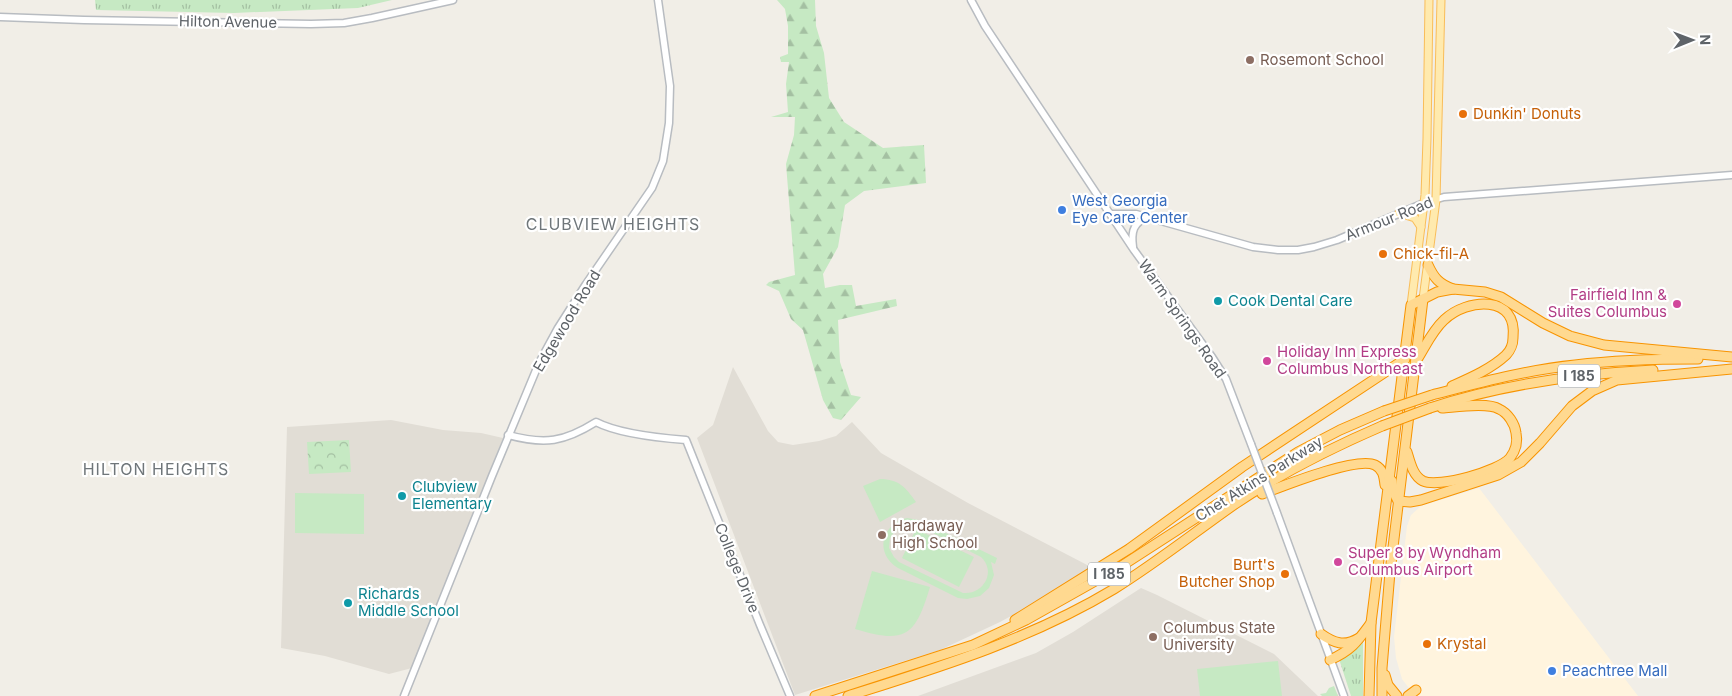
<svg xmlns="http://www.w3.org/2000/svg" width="1732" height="696" font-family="Inter,sans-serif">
  <defs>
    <pattern id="grass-tufts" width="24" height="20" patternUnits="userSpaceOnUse" patternTransform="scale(1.25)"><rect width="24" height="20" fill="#c6e9c3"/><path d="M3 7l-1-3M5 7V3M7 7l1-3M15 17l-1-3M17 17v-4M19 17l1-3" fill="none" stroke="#a4c0a2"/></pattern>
    <pattern id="forest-firs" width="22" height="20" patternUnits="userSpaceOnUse" patternTransform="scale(1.25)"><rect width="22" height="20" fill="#c6e9c3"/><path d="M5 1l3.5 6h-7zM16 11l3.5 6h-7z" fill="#a4c0a2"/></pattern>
    <pattern id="park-crowns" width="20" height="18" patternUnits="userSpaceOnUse" patternTransform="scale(1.25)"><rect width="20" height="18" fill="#c6e9c3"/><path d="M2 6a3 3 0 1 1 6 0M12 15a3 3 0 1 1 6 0" fill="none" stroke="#a4c0a2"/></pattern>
  </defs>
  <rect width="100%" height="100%" fill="#f1eee7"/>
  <!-- commercial -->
  <path fill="#fff4de" d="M1479 488 1638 696H1415L1402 679 1396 658 1394 637 1407 526 1411 515 1421 506Z"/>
  <!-- education -->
  <g fill="#e1ddd5">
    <path d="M733 367 768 431 778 442 793 445 819 441 836 436 852 422 881 453 968 503 1091 567 1037 602 1000 622 940 650 795 695 697 438 713 425Z"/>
    <path d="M391 420 443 430 481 433 503 438 412 668 389 674 325 656 281 648 287 427Z"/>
    <path d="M1141 588 1157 595 1274 654 1318 696H918L1036 653 1073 632Z"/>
  </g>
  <!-- grass -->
  <g fill="url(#grass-tufts)">
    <path d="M95 0H392L358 8 234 13 96 10Z"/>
    <path d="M1363 641V696H1351L1339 659Z"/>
    <path d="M1334 686 1338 696H1322L1320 694 1326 693 1329 688Z"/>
  </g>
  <!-- forest -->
  <path fill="url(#forest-firs)" d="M777 0H815L816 26 824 53 829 98 844 122 883 148 924 145 926 183 864 191 845 205 838 247 823 274 825 288 840 285H852L856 306 896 299 897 306 838 320 840 362 851 395 861 397 841 420 833 418 823 400 803 330 791 319 779 291 766 285 769 282 795 275 786 164 794 135 795 117H771L788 112 786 84 789 62H781L780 57 788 54V26L785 9Z"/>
  <!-- park -->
  <path fill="url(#park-crowns)" d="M349 440 351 472 309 474 307 442Z"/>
  <!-- pitch -->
  <g fill="#c6e9c3" fill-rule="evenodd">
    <path d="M880 479C899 479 906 488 916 502L880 522 863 486Z"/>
    <path d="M295 493 364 494V534L295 533Z"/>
    <path d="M907 518 919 520 997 558 995 564 991 562 994 575 989 588 980 596 967 599 958 598 898 568C875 554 880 525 907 518ZM907 524 919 526 981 557C997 572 983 595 963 593L899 562 894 557 889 548 890 538 896 529Z"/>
    <path d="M916 529 974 557 959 587 902 558Z"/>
    <path d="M872 571 930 587C915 637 905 644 855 629Z"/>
    <path d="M1278 661 1282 696H1200L1197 669Z"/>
  </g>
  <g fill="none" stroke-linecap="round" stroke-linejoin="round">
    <!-- secondary casing -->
    <g stroke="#b8bcc1" stroke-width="9">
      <g id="secondary">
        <path d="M971 0 985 26 1134 250 1212 357 1226 379 1251 444"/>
        <path d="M0 17 84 20 311 24 344 23 372 18 453 0"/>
        <path d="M1110 214H1136L1253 247 1278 250H1298L1314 247 1337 240 1424 203 1444 197 1732 175"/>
        <path d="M1133 247C1131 233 1133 221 1148 218"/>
        <path d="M508 435C545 445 564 442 596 422 619 434 660 438 686 440L760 625 790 696"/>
        <path d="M1277 513 1344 696"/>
        <path d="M404 696 492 476 539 363 558 328 586 284 652 188 663 161 669 123 670 86 658 0"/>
      </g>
    </g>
    <!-- primary casing -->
    <g stroke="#f9bd59" stroke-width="9">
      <g id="primary">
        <path d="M1399 213 1415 218 1421 227"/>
        <path d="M1423 299 1436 200 1441 0"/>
        <path d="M1411 305 1425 195 1427 139 1429 0"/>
      </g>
    </g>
    <!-- highway casing -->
    <g stroke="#f89400" stroke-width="11">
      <g id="highway">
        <path d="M1428 265C1434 278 1439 284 1453 289"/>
        <path d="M1418 358C1426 345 1433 330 1444 320 1467 298 1518 294 1513 338 1513 344 1510 351 1506 355 1491 369 1470 378 1452 386"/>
        <path d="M1432 395C1479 383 1526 370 1575 365 1616 360 1657 359 1698 359"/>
        <path d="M1430 408C1502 384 1577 374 1653 370"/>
        <path d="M1407 452C1410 462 1413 476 1423 481 1439 488 1499 471 1510 458 1516 450 1518 442 1516 433 1515 424 1508 413 1499 409 1488 402 1456 407 1442 408"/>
        <path d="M1392 481V489L1398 501 1410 502 1421 500 1498 475 1521 462 1540 443 1572 406 1592 391 1617 380 1732 369"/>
        <path d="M1262 494C1283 486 1357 456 1375 465 1383 469 1384 476 1385 485"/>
        <path d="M1015 620 1129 549 1242 467 1405 359"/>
        <path d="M1321 634C1334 643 1344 647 1359 638"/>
        <path d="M1330 660C1352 650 1357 642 1371 623"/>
        <path d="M1385 675 1388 685 1397 696"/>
        <path d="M815 696 973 645 1026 620 1120 567 1298 452 1340 430 1384 411"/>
        <path d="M848 696C940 667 1031 639 1114 589 1156 563 1195 532 1235 504 1281 473 1331 448 1382 426"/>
        <path d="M1369 696 1371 623 1411 305 1437 292 1453 289 1485 292 1501 297 1543 323 1570 336 1604 345 1732 357"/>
        <path d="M1382 696V668L1390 572 1423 299"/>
        <path d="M1408 696 1416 690"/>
      </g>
    </g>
    <!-- secondary -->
    <use href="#secondary" stroke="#fff" stroke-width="6"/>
    <!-- primary -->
    <use href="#primary" stroke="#ffeaae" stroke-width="7"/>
    <!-- highway -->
    <use href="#highway" stroke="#ffd990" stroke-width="9"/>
    <!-- secondary-bridge casing -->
    <g stroke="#b8bcc1" stroke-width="9" stroke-linecap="butt">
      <path id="secondary-bridge" d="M1251 444 1277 513"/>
    </g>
    <!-- highway-bridge casing -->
    <g stroke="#f89400" stroke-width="11" stroke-linecap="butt">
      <g id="highway-bridge">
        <path d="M1384 411 1432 395"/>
        <path d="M1382 426 1430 408"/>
      </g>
    </g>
    <!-- secondary-bridge -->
    <use href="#secondary-bridge" stroke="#fff" stroke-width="6"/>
    <!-- highway-bridge -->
    <use href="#highway-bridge" stroke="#ffd990" stroke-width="9"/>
  </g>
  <!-- markers -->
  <g fill="#8d6e63" stroke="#fff" stroke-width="2">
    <circle cx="1250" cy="60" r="5"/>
    <circle cx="882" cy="535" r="5"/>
    <circle cx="1153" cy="637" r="5"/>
  </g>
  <g fill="#e8710a" stroke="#fff" stroke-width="2">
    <circle cx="1463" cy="114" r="5"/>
    <circle cx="1383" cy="254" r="5"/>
    <circle cx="1285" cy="574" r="5"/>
    <circle cx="1427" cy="644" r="5"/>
  </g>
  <g fill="#3f7fe0" stroke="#fff" stroke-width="2">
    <circle cx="1062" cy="210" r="5"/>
    <circle cx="1552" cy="671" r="5"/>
  </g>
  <g fill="#0f9aa8" stroke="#fff" stroke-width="2">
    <circle cx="1218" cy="301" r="5"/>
    <circle cx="402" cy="496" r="5"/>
    <circle cx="348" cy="603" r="5"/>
  </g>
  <g fill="#d1479c" stroke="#fff" stroke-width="2">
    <circle cx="1677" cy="304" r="5"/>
    <circle cx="1267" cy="361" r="5"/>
    <circle cx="1338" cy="562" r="5"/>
  </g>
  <g text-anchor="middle" stroke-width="4.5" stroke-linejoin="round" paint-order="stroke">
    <!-- shield labels -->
    <g fill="#fff" stroke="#8e9295" stroke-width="1">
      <rect x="1558" y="364.5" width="42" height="23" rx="4"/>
      <rect x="1088" y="562.5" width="42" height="23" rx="4"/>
    </g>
    <g font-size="14" font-weight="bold" fill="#5e6368">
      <text x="1579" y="381">I 185</text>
      <text x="1109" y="579">I 185</text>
    </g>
    <!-- street labels -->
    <g font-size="15" fill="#5e6368" stroke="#fff">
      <text transform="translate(228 22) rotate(1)" y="5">Hilton Avenue</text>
      <text transform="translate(1389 219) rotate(-22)" y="5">Armour Road</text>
      <text transform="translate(1182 319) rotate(55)" y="5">Warm Springs Road</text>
      <text transform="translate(567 321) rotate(-59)" y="5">Edgewood Road</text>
      <text transform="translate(1259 479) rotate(-32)" y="5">Chet Atkins Parkway</text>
      <text transform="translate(737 568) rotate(68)" y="5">College Drive</text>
    </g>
    <!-- education labels -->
    <g font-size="15" fill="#785e54" stroke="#fff" text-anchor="start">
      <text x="1260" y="65">Rosemont School</text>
      <text x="892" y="531">Hardaway<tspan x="892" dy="17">High School</tspan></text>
      <text x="1163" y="633">Columbus State<tspan x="1163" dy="17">University</tspan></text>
    </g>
    <!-- food labels -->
    <g font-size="15" fill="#c56008" stroke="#fff" text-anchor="start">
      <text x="1473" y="119">Dunkin' Donuts</text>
      <text x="1393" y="259">Chick-fil-A</text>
      <text x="1275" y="570" text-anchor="end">Burt's<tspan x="1275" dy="17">Butcher Shop</tspan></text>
      <text x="1437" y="649">Krystal</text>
    </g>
    <!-- shop labels -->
    <g font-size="15" fill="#366cbe" stroke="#fff" text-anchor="start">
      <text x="1072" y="206">West Georgia<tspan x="1072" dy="17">Eye Care Center</tspan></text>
      <text x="1562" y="676">Peachtree Mall</text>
    </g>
    <!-- hotel labels -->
    <g font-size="15" fill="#b23c85" stroke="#fff" text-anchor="start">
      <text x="1667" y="300" text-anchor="end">Fairfield Inn &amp;<tspan x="1667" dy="17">Suites Columbus</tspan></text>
      <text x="1277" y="357">Holiday Inn Express<tspan x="1277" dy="17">Columbus Northeast</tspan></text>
      <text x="1348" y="558">Super 8 by Wyndham<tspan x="1348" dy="17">Columbus Airport</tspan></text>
    </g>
    <!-- culture labels -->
    <g font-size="15" fill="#0d838f" stroke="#fff" text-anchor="start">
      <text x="1228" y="306">Cook Dental Care</text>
      <text x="412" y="492">Clubview<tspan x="412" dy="17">Elementary</tspan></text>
      <text x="358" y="599">Richards<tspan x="358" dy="17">Middle School</tspan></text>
    </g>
    <!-- neighbourhood labels -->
    <g font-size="16" letter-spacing="1" fill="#6f767a" stroke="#fff">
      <text x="613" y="230">CLUBVIEW HEIGHTS</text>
      <text x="156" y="475">HILTON HEIGHTS</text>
    </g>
  </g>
  <!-- north arrow -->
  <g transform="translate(1692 40) rotate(89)" stroke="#ffffff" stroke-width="4" paint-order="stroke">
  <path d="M0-4L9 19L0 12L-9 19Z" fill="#5e6368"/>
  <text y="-8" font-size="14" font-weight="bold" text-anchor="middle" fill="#5e6368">N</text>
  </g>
</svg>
